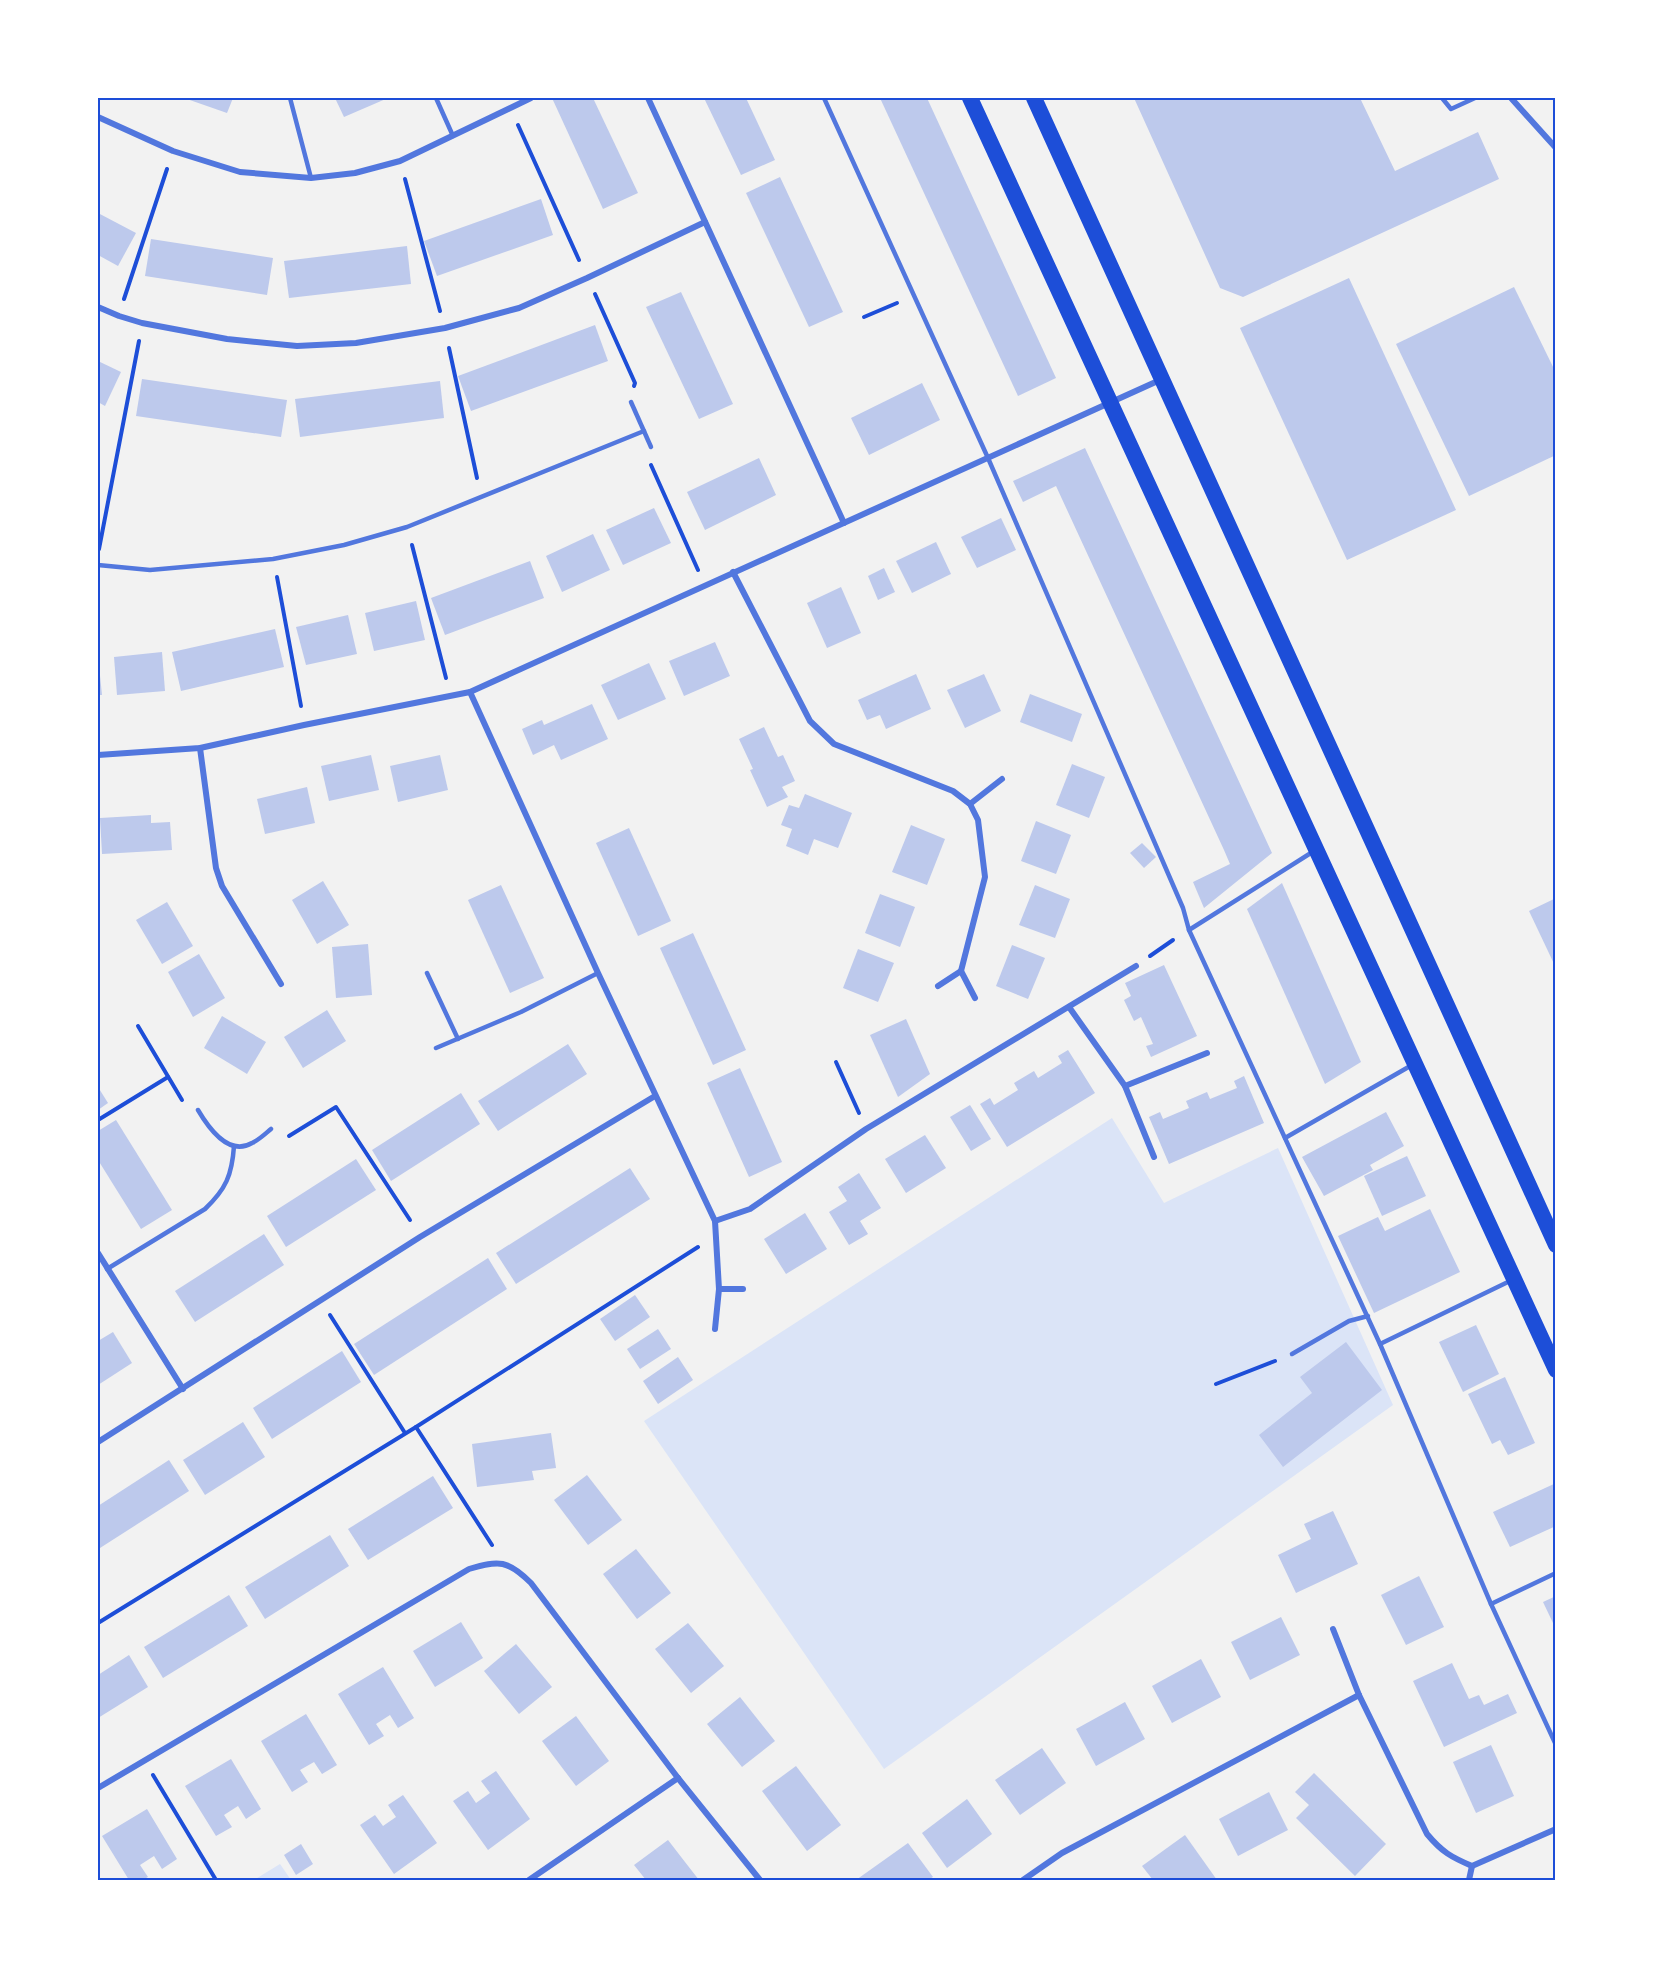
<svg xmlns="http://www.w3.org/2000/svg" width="1653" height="1978" font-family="'Sofia Sans Condensed',sans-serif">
  <rect width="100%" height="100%" fill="#f2f2f2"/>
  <!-- green -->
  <g fill="#dbe4f7">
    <path d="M1112 1118 1164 1203 1278 1148 1393 1405 884 1769 644 1421Z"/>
    <path d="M280 1864 291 1880H254Z"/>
  </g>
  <!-- building -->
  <g fill="#bdc9ec">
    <path d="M184 98H233L227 113Z"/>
    <path d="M335 98H388L344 117Z"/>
    <path d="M552 98H593L638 193 603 209Z"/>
    <path d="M704 98H746L775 160 741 175Z"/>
    <path d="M880 98H927L1056 378 1018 396Z"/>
    <path d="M1134 98H1360L1395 171 1478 132 1499 179 1243 297 1220 288Z"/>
    <path d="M780 177 843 312 809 327 746 193Z"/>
    <path d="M541 199 553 235 437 276 424 241Z"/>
    <path d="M98 213 136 233 118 266 98 255Z"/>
    <path d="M151 239 273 258 267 295 145 276Z"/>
    <path d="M407 246 411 284 289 298 284 261Z"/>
    <path d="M1349 278 1456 510 1347 560 1240 328Z"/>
    <path d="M1514 287 1556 373V455L1469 496 1396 344Z"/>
    <path d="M681 292 733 404 699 419 646 307Z"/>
    <path d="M595 325 608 361 471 411 458 376Z"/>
    <path d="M98 361 121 372 105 406 98 402Z"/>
    <path d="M142 379 287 400 281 437 136 416Z"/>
    <path d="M440 381 444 418 300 437 295 399Z"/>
    <path d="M922 383 940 420 869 455 851 418Z"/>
    <path d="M1085 448 1272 853 1204 908 1193 882 1230 864 1224 850 1056 486 1023 502 1013 481Z"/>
    <path d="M759 458 776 495 705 530 687 492Z"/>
    <path d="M654 508 671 543 623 565 606 530Z"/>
    <path d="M1001 518 1016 550 977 568 961 537Z"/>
    <path d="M593 534 610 570 562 592 546 556Z"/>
    <path d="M936 542 951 574 912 593 896 561Z"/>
    <path d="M530 561 544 598 445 635 431 598Z"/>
    <path d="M884 568 895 592 878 600 868 576Z"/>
    <path d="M841 587 861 633 827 648 807 603Z"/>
    <path d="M416 601 425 640 374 651 365 613Z"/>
    <path d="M348 615 357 654 306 665 296 627Z"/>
    <path d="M275 629 284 667 181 691 172 652Z"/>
    <path d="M715 642 730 676 684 696 669 661Z"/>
    <path d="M162 652 165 691 117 695 114 657Z"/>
    <path d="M649 663 666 699 618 720 601 685Z"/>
    <path d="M98 666H99L102 695H98Z"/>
    <path d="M916 674 931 709 886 729 880 715 867 720 858 700Z"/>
    <path d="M984 674 1001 711 965 728 947 690Z"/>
    <path d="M1030 694 1082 714 1072 742 1020 722Z"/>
    <path d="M592 704 608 739 561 760 554 745 533 755 522 729 542 720 544 725Z"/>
    <path d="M764 727 778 757 783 755 795 781 782 787 788 797 767 807 750 770 753 769 739 739Z"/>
    <path d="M371 755 379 790 329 801 321 766Z"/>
    <path d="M440 755 448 790 398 802 390 766Z"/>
    <path d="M1072 764 1105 777 1089 818 1056 805Z"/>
    <path d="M307 787 315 823 265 834 257 799Z"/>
    <path d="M805 794 852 813 838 848 814 839 808 855 786 846 792 829 781 825 789 805 799 808Z"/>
    <path d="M151 815V823L170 822 172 850 102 854 100 818Z"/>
    <path d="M1036 821 1071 835 1056 874 1021 861Z"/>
    <path d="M911 825 945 839 927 885 892 872Z"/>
    <path d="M629 828 671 921 638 936 596 843Z"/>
    <path d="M1142 843 1156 857 1144 868 1130 853Z"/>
    <path d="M323 881 349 925 317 944 292 900Z"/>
    <path d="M1282 883 1361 1062 1325 1084 1247 909Z"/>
    <path d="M501 885 544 978 510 993 468 900Z"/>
    <path d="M1035 885 1070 899 1055 938 1019 925Z"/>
    <path d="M880 894 915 907 900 947 865 933Z"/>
    <path d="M1556 898V968L1529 911Z"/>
    <path d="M167 902 193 946 162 964 136 920Z"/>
    <path d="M693 933 746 1050 713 1065 660 948Z"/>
    <path d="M368 944 372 995 336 998 332 947Z"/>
    <path d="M1012 945 1045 958 1028 999 996 986Z"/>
    <path d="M858 949 894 963 878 1002 843 988Z"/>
    <path d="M199 954 225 998 193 1017 168 972Z"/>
    <path d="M1164 965 1197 1036 1151 1057 1146 1046 1153 1044 1141 1017 1134 1021 1124 1000 1131 996 1125 983Z"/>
    <path d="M327 1010 346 1041 303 1068 284 1037Z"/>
    <path d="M222 1016 266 1042 247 1074 204 1048Z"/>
    <path d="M906 1019 930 1074 898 1097 870 1035Z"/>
    <path d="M568 1044 587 1074 498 1131 478 1101Z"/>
    <path d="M1068 1050 1095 1093 1007 1147 980 1104 990 1098 994 1105 1018 1090 1014 1083 1034 1071 1038 1078 1062 1063 1058 1056Z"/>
    <path d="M740 1068 782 1162 749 1177 707 1083Z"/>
    <path d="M1244 1076 1264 1123 1169 1164 1149 1117 1160 1112 1163 1119 1189 1108 1186 1101 1207 1092 1210 1099 1237 1088 1234 1081Z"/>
    <path d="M98 1087 108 1103 98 1110Z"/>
    <path d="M461 1093 480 1124 391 1181 372 1150Z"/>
    <path d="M970 1105 991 1139 971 1151 950 1117Z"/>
    <path d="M1386 1112 1404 1146 1370 1165 1373 1170 1324 1196 1302 1157Z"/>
    <path d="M116 1120 172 1210 141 1229 98 1160V1131Z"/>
    <path d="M925 1135 946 1168 906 1193 885 1159Z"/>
    <path d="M1407 1156 1426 1196 1382 1216 1364 1176Z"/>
    <path d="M356 1159 376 1190 286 1247 267 1216Z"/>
    <path d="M630 1168 650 1199 516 1284 496 1253Z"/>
    <path d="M859 1173 881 1208 860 1221 868 1234 849 1245 829 1212 847 1201 838 1187Z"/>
    <path d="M1430 1209 1460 1272 1374 1313 1338 1236 1378 1217 1385 1231Z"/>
    <path d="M805 1213 827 1249 786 1274 764 1239Z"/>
    <path d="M264 1234 284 1265 195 1322 175 1291Z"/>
    <path d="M488 1258 507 1289 374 1375 354 1344Z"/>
    <path d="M635 1295 650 1317 615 1341 600 1319Z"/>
    <path d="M1476 1325 1499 1374 1463 1392 1439 1342Z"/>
    <path d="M658 1329 671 1349 640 1369 627 1349Z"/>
    <path d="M113 1332 132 1363 98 1385V1341Z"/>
    <path d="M1346 1342 1382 1390 1283 1467 1259 1435 1312 1393 1300 1377Z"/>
    <path d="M342 1351 361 1382 272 1439 253 1408Z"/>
    <path d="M678 1357 693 1380 658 1404 643 1381Z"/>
    <path d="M1505 1377 1535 1443 1508 1455 1500 1440 1492 1444 1468 1394Z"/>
    <path d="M243 1422 265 1457 205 1495 183 1460Z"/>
    <path d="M551 1433 556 1468 532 1471 534 1480 477 1487 472 1444Z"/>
    <path d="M169 1460 189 1491 100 1548 98 1544V1506Z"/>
    <path d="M587 1475 622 1520 588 1545 554 1500Z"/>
    <path d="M433 1476 453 1508 368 1560 348 1529Z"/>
    <path d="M1556 1483V1526L1510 1547 1493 1512Z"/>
    <path d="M1333 1511 1358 1564 1296 1593 1278 1555 1311 1539 1304 1524Z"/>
    <path d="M330 1535 349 1566 265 1619 245 1587Z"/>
    <path d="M636 1549 671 1593 637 1619 603 1574Z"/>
    <path d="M1419 1576 1444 1627 1406 1645 1381 1595Z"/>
    <path d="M229 1595 248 1626 163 1678 144 1647Z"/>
    <path d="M1556 1596V1622L1553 1623 1543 1602Z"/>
    <path d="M1281 1617 1300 1655 1250 1680 1231 1642Z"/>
    <path d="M461 1622 483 1658 435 1687 413 1651Z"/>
    <path d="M688 1623 724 1666 691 1693 655 1649Z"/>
    <path d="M516 1644 552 1687 519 1714 484 1671Z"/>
    <path d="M129 1655 148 1687 98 1718V1675Z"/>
    <path d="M1201 1659 1221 1697 1172 1723 1152 1686Z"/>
    <path d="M1452 1663 1469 1699 1479 1695 1484 1705 1508 1694 1517 1713 1444 1747 1413 1681Z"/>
    <path d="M383 1667 414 1718 398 1728 390 1715 376 1724 384 1736 369 1745 338 1694Z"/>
    <path d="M740 1697 775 1741 742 1767 707 1724Z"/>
    <path d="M1125 1702 1145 1739 1096 1766 1076 1729Z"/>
    <path d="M306 1714 337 1765 322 1774 314 1762 300 1770 308 1782 292 1792 261 1741Z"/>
    <path d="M576 1716 609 1761 576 1786 542 1741Z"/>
    <path d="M1491 1745 1514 1796 1476 1813 1453 1762Z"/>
    <path d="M1042 1748 1066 1783 1020 1815 995 1780Z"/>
    <path d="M231 1759 261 1809 246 1819 238 1806 224 1815 232 1827 216 1836 185 1786Z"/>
    <path d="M796 1766 841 1825 807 1851 762 1791Z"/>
    <path d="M496 1771 530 1819 488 1850 453 1801 468 1791 476 1803 490 1793 481 1781Z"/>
    <path d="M1314 1773 1386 1844 1355 1876 1296 1818 1309 1805 1295 1792Z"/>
    <path d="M1269 1792 1288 1830 1238 1856 1219 1819Z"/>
    <path d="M403 1795 437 1843 394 1874 360 1825 375 1815 383 1826 396 1817 388 1805Z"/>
    <path d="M967 1799 992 1834 947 1868 922 1833Z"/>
    <path d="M147 1809 177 1859 162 1869 154 1856 140 1865 148 1877 142 1880H129L102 1836Z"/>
    <path d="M1185 1835 1217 1880H1153L1142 1866Z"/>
    <path d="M668 1840 685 1862 699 1880H646L634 1865Z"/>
    <path d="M908 1843 933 1877 928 1880H856Z"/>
    <path d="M301 1844 313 1864 296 1875 284 1855Z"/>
  </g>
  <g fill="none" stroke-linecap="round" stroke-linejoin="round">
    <!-- path -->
    <g stroke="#1d4ed8" stroke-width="4">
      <path d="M518 125 579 260"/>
      <path d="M405 179 440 311"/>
      <path d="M595 294 635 383 634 386"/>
      <path d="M124 299 167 169"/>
      <path d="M864 317 897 303"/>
      <path d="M449 348 477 478"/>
      <path d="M651 465 698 570"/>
      <path d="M412 545 446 678"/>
      <path d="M99 549 139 341"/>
      <path d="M277 577 301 706"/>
      <path d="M1150 956 1173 940"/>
      <path d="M138 1026 182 1100"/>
      <path d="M836 1062 859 1113"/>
      <path d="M98 1120 168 1077"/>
      <path d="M289 1136 336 1107 410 1220"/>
      <path d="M330 1315 405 1433"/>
      <path d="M1216 1384 1275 1361"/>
      <path d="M416 1427 492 1545"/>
      <path d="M98 1623 416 1427 698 1247"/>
      <path d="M153 1775 216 1880"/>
    </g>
    <!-- service -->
    <g stroke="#5277de" stroke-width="4.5">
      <path d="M290 98 311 178"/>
      <path d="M436 98 453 136"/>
      <path d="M824 98 988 458 1183 908 1189 930 1380 1344 1491 1604 1556 1745"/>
      <path d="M1442 98 1451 109 1475 98"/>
      <path d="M631 402 651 447"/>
      <path d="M98 565 150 570 273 559 344 545 407 527 644 431"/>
      <path d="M1189 930 1314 851"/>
      <path d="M427 973 458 1039"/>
      <path d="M436 1048 521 1012 598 973"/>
      <path d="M198 1110C208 1127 228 1157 252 1143 259 1140 265 1134 271 1129"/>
      <path d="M1285 1138 1412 1065"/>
      <path d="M107 1269 205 1209C226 1189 232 1175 234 1146"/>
      <path d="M1380 1344 1510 1281"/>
      <path d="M1292 1354 1349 1321 1368 1316"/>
      <path d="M1491 1604 1556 1573"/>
    </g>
    <!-- minor -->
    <g stroke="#5277de" stroke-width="6">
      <path d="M648 98 844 523"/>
      <path d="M1511 98 1556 148"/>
      <path d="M98 117 173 151 240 172 311 178 355 173 400 161 531 98"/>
      <path d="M98 307 119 316 142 323 227 339 297 346 356 343 445 328 519 308 587 278 705 222"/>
      <path d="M733 572 810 721 834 744 953 791 970 804 978 820 985 877 961 971 938 986"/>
      <path d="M470 692 598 973 715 1221 719 1289 715 1329"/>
      <path d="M200 748 216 868 222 886 281 984"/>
      <path d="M98 755 200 748 304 725 470 692 1160 380"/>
      <path d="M970 804 1002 779"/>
      <path d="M961 971 975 998"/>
      <path d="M1069 1007 1125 1086 1154 1157"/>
      <path d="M1125 1086 1207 1053"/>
      <path d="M715 1221 750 1209 866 1129 1136 966"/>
      <path d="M98 1253 183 1389"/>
      <path d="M719 1289H743"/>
      <path d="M98 1442 420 1237 655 1096"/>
      <path d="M1333 1629 1359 1695 1427 1834C1442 1852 1451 1857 1472 1866L1556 1829"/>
      <path d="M98 1788 469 1569C499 1560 508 1560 531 1583L678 1778 760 1880"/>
      <path d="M529 1880 678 1778"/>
      <path d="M1023 1880 1062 1853 1359 1695"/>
      <path d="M1469 1880 1472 1866"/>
    </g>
    <!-- trunk -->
    <g stroke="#1d4ed8" stroke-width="16">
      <path d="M970 98 1556 1370"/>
      <path d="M1034 98 1556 1245"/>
    </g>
  </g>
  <!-- border -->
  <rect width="1653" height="1978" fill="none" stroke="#ffffff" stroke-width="198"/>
  <rect x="99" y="99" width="1455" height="1780" fill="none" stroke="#1d4ed8" stroke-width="2"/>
</svg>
